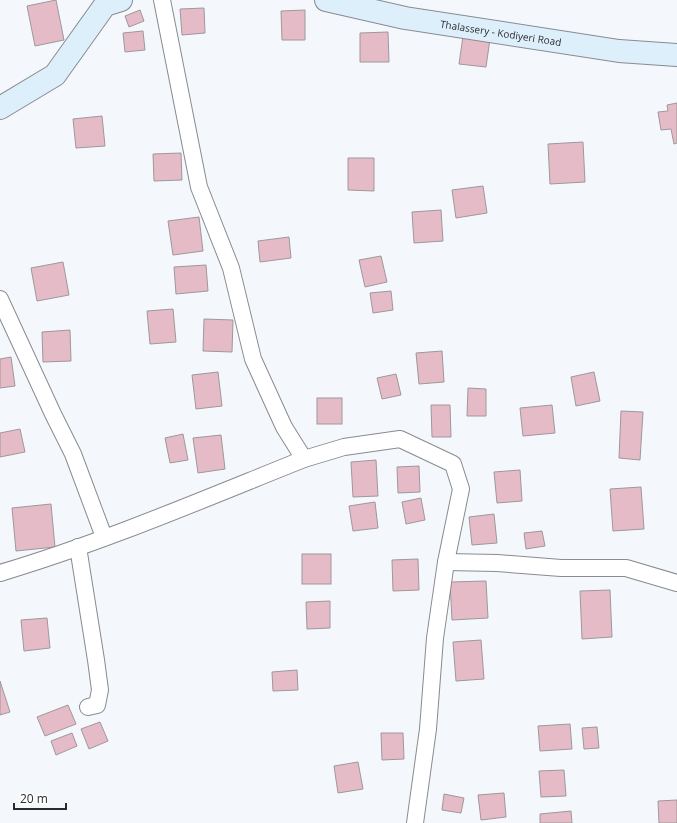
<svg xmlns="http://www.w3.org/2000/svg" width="677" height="823" font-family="'Open Sans',sans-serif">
  <rect width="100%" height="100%" fill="#f4f7fc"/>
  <!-- building -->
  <g fill="#e6bbc8" stroke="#9e989a">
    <path d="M56 0 64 40 35 46 27 6Z"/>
    <path d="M204 8 205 33 182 35 180 9Z"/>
    <path d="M140 10 144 21 129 27 125 16Z"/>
    <path d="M305 10V40H282L281 11Z"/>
    <path d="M143 31 145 50 125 52 123 33Z"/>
    <path d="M388 32 389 62H360V33Z"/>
    <path d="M463 36 490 39 486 67 459 64Z"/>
    <path d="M677 103V143L674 144 671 129 661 130 658 112 668 111 667 105Z"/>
    <path d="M102 116 105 146 76 148 73 119Z"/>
    <path d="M583 142 585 182 550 184 548 144Z"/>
    <path d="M181 153 182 180 154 181 153 154Z"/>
    <path d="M348 158H374V191L348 190Z"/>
    <path d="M483 186 487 213 456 218 452 190Z"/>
    <path d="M441 210 443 241 414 243 412 212Z"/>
    <path d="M199 217 203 251 173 255 168 221Z"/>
    <path d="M289 237 291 258 260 262 258 241Z"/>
    <path d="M381 256 387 282 365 287 359 260Z"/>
    <path d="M63 262 69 295 37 301 31 268Z"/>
    <path d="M206 265 208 291 176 294 174 267Z"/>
    <path d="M391 291 393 310 373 313 370 293Z"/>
    <path d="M173 309 176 342 150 344 147 311Z"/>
    <path d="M204 319 233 320 232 352 203 351Z"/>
    <path d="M70 330 71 361 43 362 42 332Z"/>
    <path d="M442 351 444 382 419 384 416 353Z"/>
    <path d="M11 357 15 386 0 388V359Z"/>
    <path d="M218 372 222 406 196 409 192 375Z"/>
    <path d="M594 372 600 401 576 406 571 377Z"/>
    <path d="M396 374 401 395 382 399 377 378Z"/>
    <path d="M468 388 486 389V416H467Z"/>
    <rect x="317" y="398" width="25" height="26"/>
    <path d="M431 405H450L451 437H432Z"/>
    <path d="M552 405 555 433 523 436 520 408Z"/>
    <path d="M621 411 643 412 640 460 619 458Z"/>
    <path d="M20 429 25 452 0 457V433Z"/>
    <path d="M183 434 188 460 170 463 165 438Z"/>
    <path d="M221 435 225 469 198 473 193 438Z"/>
    <path d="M376 460 378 496 353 497 351 462Z"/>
    <path d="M419 466 420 492 398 493 397 467Z"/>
    <path d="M520 470 522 501 497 503 494 472Z"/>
    <path d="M641 487 644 529 613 531 610 489Z"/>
    <path d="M421 498 425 520 406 524 402 502Z"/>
    <path d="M375 502 378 528 353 531 349 506Z"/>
    <path d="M51 504 55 547 16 551 12 508Z"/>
    <path d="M494 514 497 543 472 545 469 517Z"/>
    <path d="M542 531 545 546 526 549 524 533Z"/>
    <rect x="302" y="554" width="29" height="30"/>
    <path d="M418 559 419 590 393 591 392 560Z"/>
    <path d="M486 581 488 618 452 620 450 582Z"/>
    <path d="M610 590 612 637 582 639 580 591Z"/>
    <path d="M330 601V628L307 629 306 602Z"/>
    <path d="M47 618 50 648 24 651 21 620Z"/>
    <path d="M481 640 484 679 456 681 453 642Z"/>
    <path d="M297 670 298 690 273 691 272 672Z"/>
    <path d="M0 681 10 712 0 715Z"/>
    <path d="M68 705 76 724 45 736 37 717Z"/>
    <path d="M100 722 108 741 89 749 81 729Z"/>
    <path d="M570 724 572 749 540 751 538 726Z"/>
    <path d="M597 727 599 748 584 749 582 728Z"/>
    <path d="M72 733 77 746 56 755 51 741Z"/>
    <path d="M381 733H403L404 759 382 760Z"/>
    <path d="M358 762 363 789 338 793 334 766Z"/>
    <path d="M564 770 566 796 541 797 539 771Z"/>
    <path d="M504 793 506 817 481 820 478 795Z"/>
    <path d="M444 794 464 798 461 813 442 810Z"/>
    <path d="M677 800V823H659L658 801Z"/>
    <path d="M571 811 572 823H540V814Z"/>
  </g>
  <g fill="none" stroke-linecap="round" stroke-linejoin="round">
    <!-- street casing -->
    <g stroke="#888b90" stroke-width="18">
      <g id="street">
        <path d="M162 0 199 187 231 268 253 359 284 427 304 459 344 447 400 439 453 464 461 489 446 562 497 563 561 568H626L677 583"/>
        <path d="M0 299 53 414 73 454 104 537"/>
        <path d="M78 547 96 660 100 690 97 705 88 707"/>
        <path d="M0 573C104 542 204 499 304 459"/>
        <path d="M415 823 428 729 435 638 446 562"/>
      </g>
    </g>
    <!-- secondary casing -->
    <g stroke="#888b90" stroke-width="24">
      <g id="secondary">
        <path id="s1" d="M326 0 405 18 619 51 677 55"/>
        <path d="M0 108 55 75 105 5 121 0"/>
      </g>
    </g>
    <!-- street -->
    <use href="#street" stroke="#fff" stroke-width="16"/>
    <!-- secondary -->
    <use href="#secondary" stroke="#deeffc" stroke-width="22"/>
  </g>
  <g text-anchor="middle" stroke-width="3" stroke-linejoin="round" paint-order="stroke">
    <!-- street labels -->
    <g font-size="10" fill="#2a2b2d" stroke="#fff">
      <text dy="4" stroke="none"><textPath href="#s1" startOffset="178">Thalassery - Kodiyeri Road</textPath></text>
    </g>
  </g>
  <!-- scale -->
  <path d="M14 803v6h52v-6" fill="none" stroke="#2a2b2d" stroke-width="2"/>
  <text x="20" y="803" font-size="12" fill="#2a2b2d" stroke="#ffffff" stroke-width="3" paint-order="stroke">20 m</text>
</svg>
